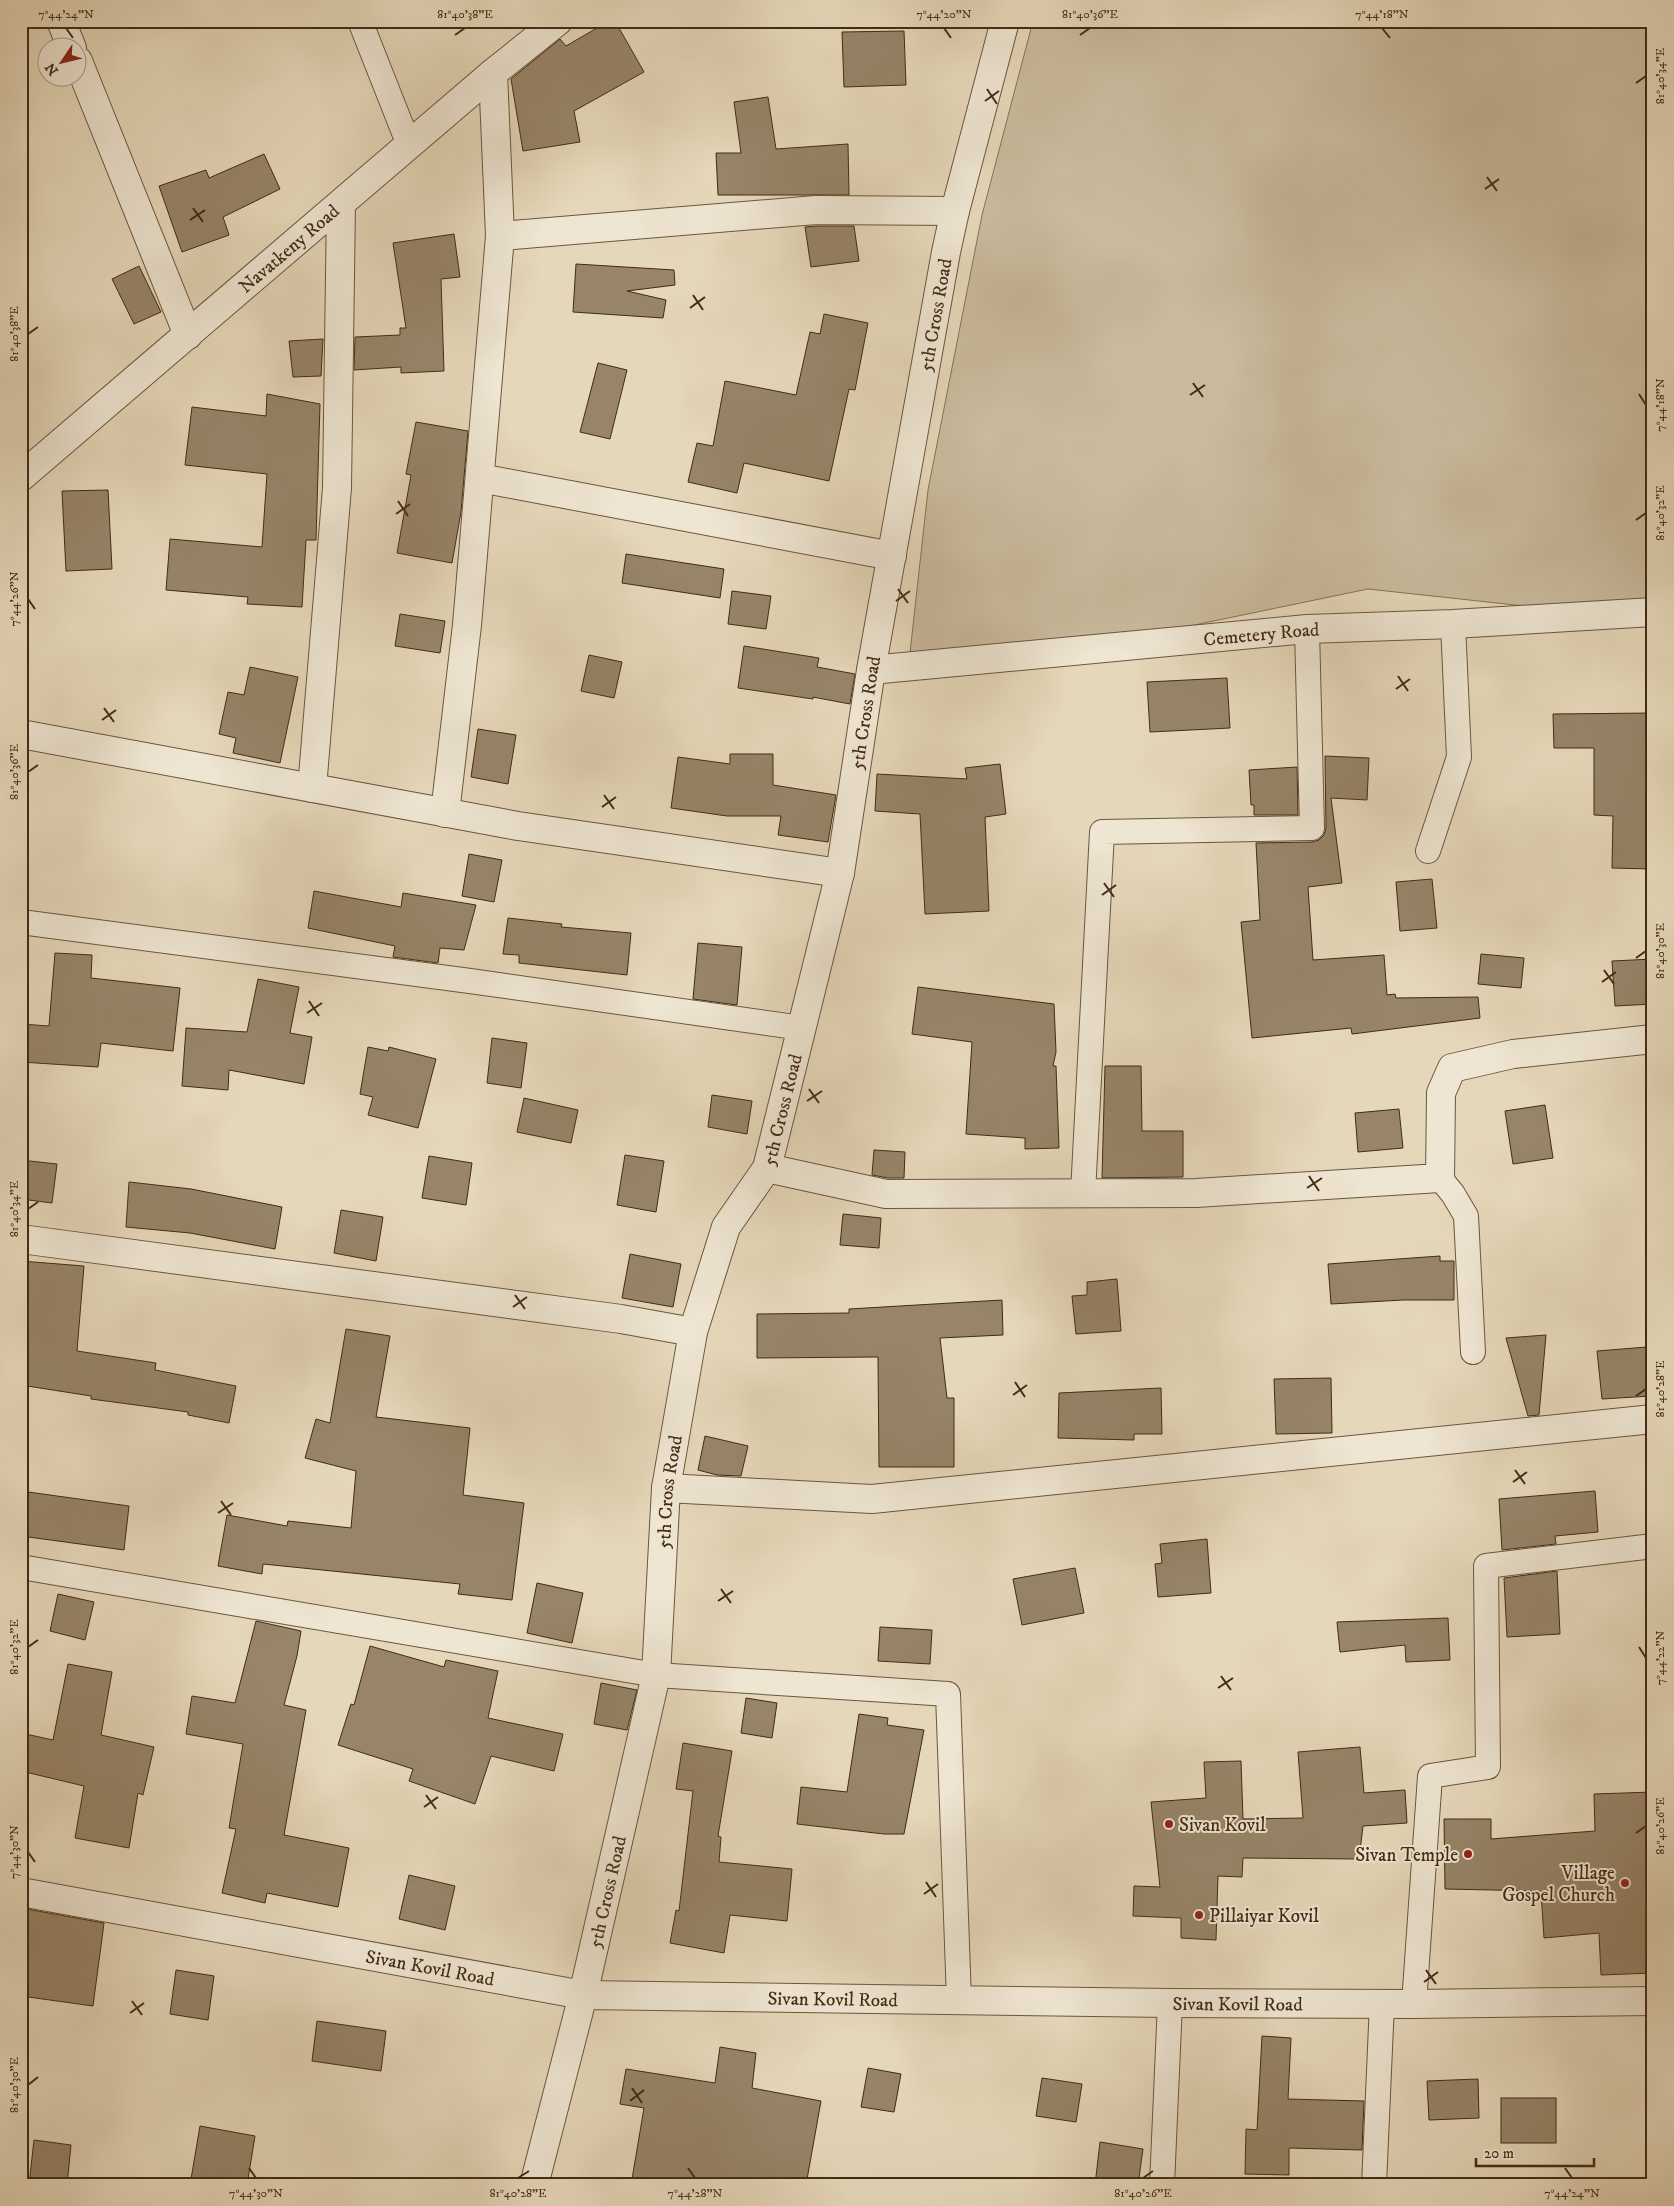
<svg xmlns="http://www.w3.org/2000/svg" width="1674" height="2206" font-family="'IM FELL DW Pica',serif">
  <rect width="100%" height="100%" fill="#e5d7b9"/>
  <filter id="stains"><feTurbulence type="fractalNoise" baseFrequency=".004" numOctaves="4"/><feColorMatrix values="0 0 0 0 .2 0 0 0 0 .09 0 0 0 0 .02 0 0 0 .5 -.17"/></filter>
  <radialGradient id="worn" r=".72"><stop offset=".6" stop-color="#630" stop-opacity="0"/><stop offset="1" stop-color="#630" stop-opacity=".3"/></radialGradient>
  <!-- green -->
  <path fill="#c9ba9d" stroke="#867258" d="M1033 21H1653V620L1368 589 1127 639 910 653 928 490 982 215Z"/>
  <!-- building -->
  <g fill="#978469" stroke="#432b13">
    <path d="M609 21H615L644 72 574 111 580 142 523 151 511 79 560 39 566 46Z"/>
    <path d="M904 31 906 85 844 87 842 32Z"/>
    <path d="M768 97 776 149 848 144 849 195H718L716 153H741L734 102Z"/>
    <path d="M264 154 280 189 223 217 229 235 182 252 159 186 206 170 209 178Z"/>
    <path d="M817 226H854L859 261 811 267 805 227Z"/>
    <path d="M454 234 460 277 441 279 444 371 401 373V367L354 370 355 337 400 335V328H406L393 243Z"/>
    <path d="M576 264 674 270 675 285 627 291 666 300 663 318 573 312Z"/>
    <path d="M139 266 161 312 134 324 112 279Z"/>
    <path d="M824 314 868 323 855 390 849 389 829 481 744 463 737 493 688 482 697 443 713 446 725 381 796 395 810 332 820 334Z"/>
    <path d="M323 339 321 376 293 377 289 341Z"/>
    <path d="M598 363 627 370 610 439 580 432Z"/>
    <path d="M267 394 320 404 316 540H306L302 607 247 604 248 597 166 590 170 539 262 547 267 474 185 465 192 407 266 416Z"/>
    <path d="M416 422 468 431 461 512 452 563 397 553 411 475 406 474Z"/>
    <path d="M108 490 112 569 66 571 62 491Z"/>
    <path d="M626 554 724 569 720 598 622 583Z"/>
    <path d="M732 591 771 596 766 629 728 624Z"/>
    <path d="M400 614 445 621 440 653 395 646Z"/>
    <path d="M744 646 819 658 817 667 855 674 850 704 813 697V699L738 688Z"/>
    <path d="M589 655 622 662 614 698 581 691Z"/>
    <path d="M250 667 298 677 280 763 233 753 236 738 219 734 228 692 244 695Z"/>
    <path d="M1227 678 1230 728 1150 732 1147 682Z"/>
    <path d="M1653 713V869L1612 868 1613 816 1594 815V748H1554L1553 714Z"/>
    <path d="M478 729 516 735 508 784 471 777Z"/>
    <path d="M730 754H773V785L836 795 828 842 778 835 781 816H727L671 808 678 757 730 764Z"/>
    <path d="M1325 756 1369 758 1367 800 1331 798 1342 883 1308 887 1313 960 1384 955 1387 995 1395 994 1396 998 1478 997 1480 1018 1352 1034 1351 1028 1252 1038 1241 922 1260 920 1256 843 1312 842 1319 840 1324 835 1326 828Z"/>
    <path d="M1000 764 1006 814 985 817 989 911 925 914 920 814 875 811 877 774 967 779 965 768Z"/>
    <path d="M1297 767 1298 815H1254V805H1251L1249 770Z"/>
    <path d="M469 854 502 860 494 902 462 896Z"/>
    <path d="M1432 879 1437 928 1400 931 1396 882Z"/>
    <path d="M314 891 401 907 403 893 476 905 464 950 440 948 438 963 393 957 395 946 308 928Z"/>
    <path d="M508 918 562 924 561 927 631 933 627 975 519 963V955L503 954Z"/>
    <path d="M698 943 742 947 737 1005 693 999Z"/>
    <path d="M55 953 92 955 91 978 180 988 173 1051 101 1043 98 1067 21 1062V1024L49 1026Z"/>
    <path d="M1481 954 1524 958 1521 988 1478 984Z"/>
    <path d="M1653 959V1004L1615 1006 1612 961Z"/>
    <path d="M258 979 299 987 290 1033 312 1037 304 1084 229 1070 228 1090 182 1086 186 1028 247 1032Z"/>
    <path d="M918 987 1054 1004 1056 1052 1053 1066H1056L1059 1148 1025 1149V1138L966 1134 972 1042 912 1034Z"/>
    <path d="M492 1038 527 1043 521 1088 487 1083Z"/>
    <path d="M368 1047 388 1051 389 1047 436 1059 418 1128 368 1115 373 1097 360 1094Z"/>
    <path d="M1105 1066H1141L1142 1131H1183V1177L1102 1178Z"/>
    <path d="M712 1095 752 1101 747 1134 708 1127Z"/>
    <path d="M524 1098 578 1110 571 1143 517 1132Z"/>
    <path d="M1545 1105 1553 1158 1513 1164 1505 1111Z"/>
    <path d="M1399 1109 1403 1148 1358 1152 1355 1113Z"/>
    <path d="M874 1150 905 1152 904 1178H888L872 1175Z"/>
    <path d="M625 1155 664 1161 656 1212 617 1205Z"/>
    <path d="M429 1156 472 1163 466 1205 422 1198Z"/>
    <path d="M21 1160 57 1164 52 1203 21 1199Z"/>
    <path d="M129 1182 191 1189 282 1207 275 1249 190 1233 126 1227Z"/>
    <path d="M341 1210 383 1217 376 1261 334 1253Z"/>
    <path d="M843 1214 881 1218 879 1248 840 1245Z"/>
    <path d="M630 1254 681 1264 673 1307 622 1298Z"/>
    <path d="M1440 1256V1261H1454V1300H1403L1331 1304 1328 1264Z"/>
    <path d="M21 1261 84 1266 77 1351 156 1363 155 1370 236 1386 229 1423 188 1415V1412L91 1399V1396L21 1385Z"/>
    <path d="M1117 1279 1121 1331 1076 1334 1072 1296 1087 1295V1282Z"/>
    <path d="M1002 1300 1003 1335 940 1338 947 1398H954V1467H879L878 1357 757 1358V1314L849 1313V1309Z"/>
    <path d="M346 1329 390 1336 376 1417 470 1428 463 1495 524 1503 512 1600 458 1594 460 1584 263 1564 262 1574 218 1566 227 1515 287 1526 288 1521 351 1528 356 1471 305 1458 316 1419 330 1423Z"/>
    <path d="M1546 1335 1539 1415 1528 1416 1506 1338Z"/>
    <path d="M1647 1347 1651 1396 1602 1399 1597 1351Z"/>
    <path d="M1331 1378 1332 1433 1276 1434 1274 1379Z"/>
    <path d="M1161 1388 1162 1434H1134V1440L1058 1438 1059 1393Z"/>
    <path d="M705 1436 748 1446 741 1476 717 1475 698 1470Z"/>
    <path d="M21 1491 129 1506 124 1550 21 1536Z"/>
    <path d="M1595 1491 1598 1532 1555 1536 1556 1544 1502 1550 1499 1499Z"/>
    <path d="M1207 1539 1211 1593 1158 1597 1155 1564 1162 1563 1160 1544Z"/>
    <path d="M1075 1568 1084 1613 1022 1625 1013 1579Z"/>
    <path d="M1557 1571 1560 1634 1507 1637 1504 1578Z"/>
    <path d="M537 1583 583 1593 572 1643 527 1633Z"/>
    <path d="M58 1594 94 1602 85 1640 50 1631Z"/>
    <path d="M1448 1618 1450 1660 1406 1662 1405 1645 1340 1652 1337 1622Z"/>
    <path d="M256 1621 301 1631 297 1656 284 1705 306 1710 284 1835 349 1848 338 1907 267 1893 265 1903 222 1893 236 1829 229 1828 243 1744 186 1734 192 1696 235 1703Z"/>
    <path d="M880 1627 932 1630 930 1664 878 1661Z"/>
    <path d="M370 1646 444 1667 446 1660 498 1671 488 1718 563 1734 554 1771 491 1756 475 1804 409 1781 413 1769 338 1745 351 1704 354 1705Z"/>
    <path d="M68 1664 112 1672 101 1735 154 1747 143 1795 138 1793 129 1848 75 1838 84 1786 21 1771V1733L53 1740Z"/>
    <path d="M601 1683 637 1690 627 1730 594 1724Z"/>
    <path d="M746 1698 777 1703 772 1738 741 1733Z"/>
    <path d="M859 1714 888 1718 887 1725 924 1730 904 1834H884L797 1824 801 1787 847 1792Z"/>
    <path d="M683 1743 732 1751 718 1836 721 1837 719 1862 792 1869 787 1921 730 1915 724 1953 670 1943 676 1910 679 1911 693 1791 676 1789Z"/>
    <path d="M1360 1747 1364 1793 1405 1790 1407 1823 1363 1826 1359 1859 1243 1858 1242 1877 1218 1876 1216 1940 1181 1938V1918L1133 1916 1134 1886 1160 1887 1151 1802 1206 1798 1204 1762 1241 1761 1243 1819 1303 1818 1298 1752Z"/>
    <path d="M1653 1792V1973L1601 1975 1599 1933 1544 1938 1541 1891 1445 1889 1444 1819H1491V1839L1595 1831 1594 1794Z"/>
    <path d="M409 1875 455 1886 445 1930 399 1919Z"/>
    <path d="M21 1908 104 1923 93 2006 21 1996Z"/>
    <path d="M176 1970 214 1976 208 2020 170 2014Z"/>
    <path d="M317 2021 386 2031 381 2071 312 2061Z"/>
    <path d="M1262 2036 1291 2038 1288 2099 1364 2101 1362 2150 1289 2148V2175L1245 2174 1246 2129 1257 2130Z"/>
    <path d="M720 2047 756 2053 752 2088 821 2101 806 2185H631L644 2108 620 2104 626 2069 715 2083Z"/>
    <path d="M868 2068 901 2074 894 2112 861 2107Z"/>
    <path d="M1042 2078 1082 2084 1076 2122 1036 2116Z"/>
    <path d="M1478 2079 1479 2118 1429 2120 1427 2081Z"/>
    <rect x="1501" y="2098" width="55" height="45"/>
    <path d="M200 2126 255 2136 247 2185H190Z"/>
    <path d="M34 2140 71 2145 67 2185H29Z"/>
    <path d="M1100 2142 1143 2149 1138 2185H1095Z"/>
  </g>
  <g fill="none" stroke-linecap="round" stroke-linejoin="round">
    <!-- service casing -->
    <g stroke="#6c563c" stroke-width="26">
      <g id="service">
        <path d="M360 21 409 145"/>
        <path d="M1428 851 1459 757 1453 624"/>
        <path d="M21 922 470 981 802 1028"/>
        <path d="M1440 1178 1453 1194 1466 1216 1473 1352"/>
        <path d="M1083 1193 1102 832 1312 828 1307 629"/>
        <path d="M21 1567 656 1675 948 1694 959 2000"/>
        <path d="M1414 2004 1430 1776 1488 1767 1486 1566 1653 1546"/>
        <path d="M1162 2185 1170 2003"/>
        <path d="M1374 2185 1382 2003"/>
      </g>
    </g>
    <!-- minor casing -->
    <g stroke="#6c563c" stroke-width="30">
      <g id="minor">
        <path d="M61 21 72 48"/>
        <path d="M78 61 188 335"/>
        <path d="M500 236 816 210 955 211"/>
        <path id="s1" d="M21 477 493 73 558 21"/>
        <path d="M480 478 892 556"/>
        <path id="s2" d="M871 670 1307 629 1453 624 1653 612"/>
        <path d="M21 734 518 826 840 873"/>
        <path d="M312 788 337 488 341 204"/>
        <path d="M445 813 467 625 500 236 493 73"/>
        <path d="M767 1168 886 1194 1196 1193 1440 1178 1441 1093 1452 1068 1513 1054 1653 1039"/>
        <path d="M21 1239 621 1319 693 1332"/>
        <path d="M666 1488 872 1499 1653 1419"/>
        <path id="s3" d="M21 1892 583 1995 1170 2003 1414 2004 1653 2001"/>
        <path id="s4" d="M534 2185 583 1995 656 1675 666 1488 693 1332 726 1227 767 1168 840 873 871 670 946 252 955 211 1005 21"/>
      </g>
    </g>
    <!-- service -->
    <use href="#service" stroke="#eee5d2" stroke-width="24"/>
    <!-- minor -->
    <use href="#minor" stroke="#eee5d2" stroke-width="28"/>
  </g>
  <!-- ticks -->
  <path fill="none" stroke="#432b13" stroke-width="2" d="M66 28 73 38M944 28 951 38M1382 28 1390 38M455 35 465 28M1080 35 1090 28M1636 83 1646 76M987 89 997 104M985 101 999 91M1487 177 1497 191M1485 189 1499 179M193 208 203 222M190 220 205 210M693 295 703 310M690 308 705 297M28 334 38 327M1193 383 1203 397M1639 394 1646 405M1190 395 1205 385M398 501 408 516M396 514 410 504M1636 520 1646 513M898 589 908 603M28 599 35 609M896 601 910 591M1398 676 1408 691M1396 689 1410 679M104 708 114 722M102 720 116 710M28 772 38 765M604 795 614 809M602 807 616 797M1104 883 1114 897M1102 895 1116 885M1636 958 1646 951M1604 970 1614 984M1602 982 1616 972M309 1001 319 1016M307 1013 322 1003M809 1089 819 1103M807 1101 822 1091M1309 1176 1319 1191M1307 1188 1322 1178M28 1209 38 1202M515 1295 525 1309M513 1307 527 1297M1015 1382 1025 1397M1013 1395 1027 1385M1636 1396 1646 1389M1515 1470 1525 1484M1513 1482 1527 1472M221 1501 231 1515M218 1513 233 1503M721 1589 731 1603M718 1601 733 1591M28 1647 38 1640M1639 1647 1646 1658M1221 1676 1231 1690M1218 1688 1233 1678M426 1795 436 1809M424 1807 438 1797M1636 1833 1646 1826M28 1852 35 1862M926 1882 936 1897M924 1894 938 1884M1426 1970 1436 1984M1424 1982 1438 1972M132 2001 142 2015M130 2013 144 2003M28 2085 38 2077M632 2088 642 2103M630 2101 644 2090M249 2168 256 2178M688 2168 695 2178M1565 2168 1572 2178M518 2178 529 2171M1143 2178 1153 2171"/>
  <!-- markers -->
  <g fill="#8f2418" stroke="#eee5d2" stroke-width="2">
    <circle cx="1169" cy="1824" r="5"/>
    <circle cx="1468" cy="1854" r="5"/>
    <circle cx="1625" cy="1883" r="5"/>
    <circle cx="1199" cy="1915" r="5"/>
  </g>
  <g text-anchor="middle" stroke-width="4" stroke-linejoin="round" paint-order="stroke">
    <!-- street labels -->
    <g font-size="19" fill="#432b13" stroke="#eee5d2">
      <text dy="7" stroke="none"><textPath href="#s1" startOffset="352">Navatkeny Road</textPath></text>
      <text dy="7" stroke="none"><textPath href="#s4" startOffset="1922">5th Cross Road</textPath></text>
      <text dy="7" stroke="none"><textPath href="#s2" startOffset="392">Cemetery Road</textPath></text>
      <text dy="7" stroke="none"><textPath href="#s4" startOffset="1518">5th Cross Road</textPath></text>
      <text dy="7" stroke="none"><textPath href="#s4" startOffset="1112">5th Cross Road</textPath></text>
      <text dy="7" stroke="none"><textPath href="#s4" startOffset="708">5th Cross Road</textPath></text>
      <text dy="7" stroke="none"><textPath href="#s4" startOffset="302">5th Cross Road</textPath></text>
      <text dy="7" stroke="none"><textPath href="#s3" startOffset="416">Sivan Kovil Road</textPath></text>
      <text dy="7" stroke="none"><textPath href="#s3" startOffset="821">Sivan Kovil Road</textPath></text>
      <text dy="7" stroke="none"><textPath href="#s3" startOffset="1226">Sivan Kovil Road</textPath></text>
    </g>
    <!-- poi labels -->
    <g font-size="19" fill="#432b13" stroke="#eee5d2" text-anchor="start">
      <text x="1179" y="1831">Sivan Kovil</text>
      <text x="1458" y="1861" text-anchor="end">Sivan Temple</text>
      <text x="1615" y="1879" text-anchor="end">Village<tspan x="1615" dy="22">Gospel Church</tspan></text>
      <text x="1209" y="1922">Pillaiyar Kovil</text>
    </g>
  </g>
  <!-- margin -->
  <rect width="1674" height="2206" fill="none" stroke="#e5d7b9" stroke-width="55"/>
  <!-- north arrow -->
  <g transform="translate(62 62) rotate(235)"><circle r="24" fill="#eee5d2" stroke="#aa9b86"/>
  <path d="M0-4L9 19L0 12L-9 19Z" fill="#8f2418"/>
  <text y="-8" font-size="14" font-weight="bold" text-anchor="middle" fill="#432b13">N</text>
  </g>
  <!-- scale -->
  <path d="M1476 2158v8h118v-8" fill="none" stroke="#432b13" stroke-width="2.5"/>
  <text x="1484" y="2158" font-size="15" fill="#432b13" stroke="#eee5d2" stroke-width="4" paint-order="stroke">20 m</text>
  <rect x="28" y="28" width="1618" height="2150" fill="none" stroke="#432b13" stroke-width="2"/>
  <g font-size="12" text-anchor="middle" fill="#432b13">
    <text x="66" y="18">7°44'24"N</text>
    <text x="465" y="18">81°40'38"E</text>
    <text x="944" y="18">7°44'20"N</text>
    <text x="1090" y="18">81°40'36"E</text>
    <text x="1382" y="18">7°44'18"N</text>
    <text transform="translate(1660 76) rotate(-90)" y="4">81°40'34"E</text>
    <text transform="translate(14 334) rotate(-90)" y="4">81°40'38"E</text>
    <text transform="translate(1660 405) rotate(-90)" y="4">7°44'18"N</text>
    <text transform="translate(1660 513) rotate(-90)" y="4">81°40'32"E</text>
    <text transform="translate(14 599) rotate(-90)" y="4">7°44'26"N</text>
    <text transform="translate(14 772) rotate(-90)" y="4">81°40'36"E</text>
    <text transform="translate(1660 951) rotate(-90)" y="4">81°40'30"E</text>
    <text transform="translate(14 1209) rotate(-90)" y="4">81°40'34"E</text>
    <text transform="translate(1660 1389) rotate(-90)" y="4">81°40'28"E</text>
    <text transform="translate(14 1647) rotate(-90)" y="4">81°40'32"E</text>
    <text transform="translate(1660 1658) rotate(-90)" y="4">7°44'22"N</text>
    <text transform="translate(1660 1826) rotate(-90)" y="4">81°40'26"E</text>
    <text transform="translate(14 1852) rotate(-90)" y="4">7°44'30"N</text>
    <text transform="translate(14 2085) rotate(-90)" y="4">81°40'30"E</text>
    <text x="256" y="2197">7°44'30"N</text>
    <text x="518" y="2197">81°40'28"E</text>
    <text x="695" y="2197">7°44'28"N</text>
    <text x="1143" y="2197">81°40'26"E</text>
    <text x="1572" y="2197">7°44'24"N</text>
  </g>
  <rect width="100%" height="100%" filter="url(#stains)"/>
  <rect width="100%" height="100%" fill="url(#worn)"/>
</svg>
